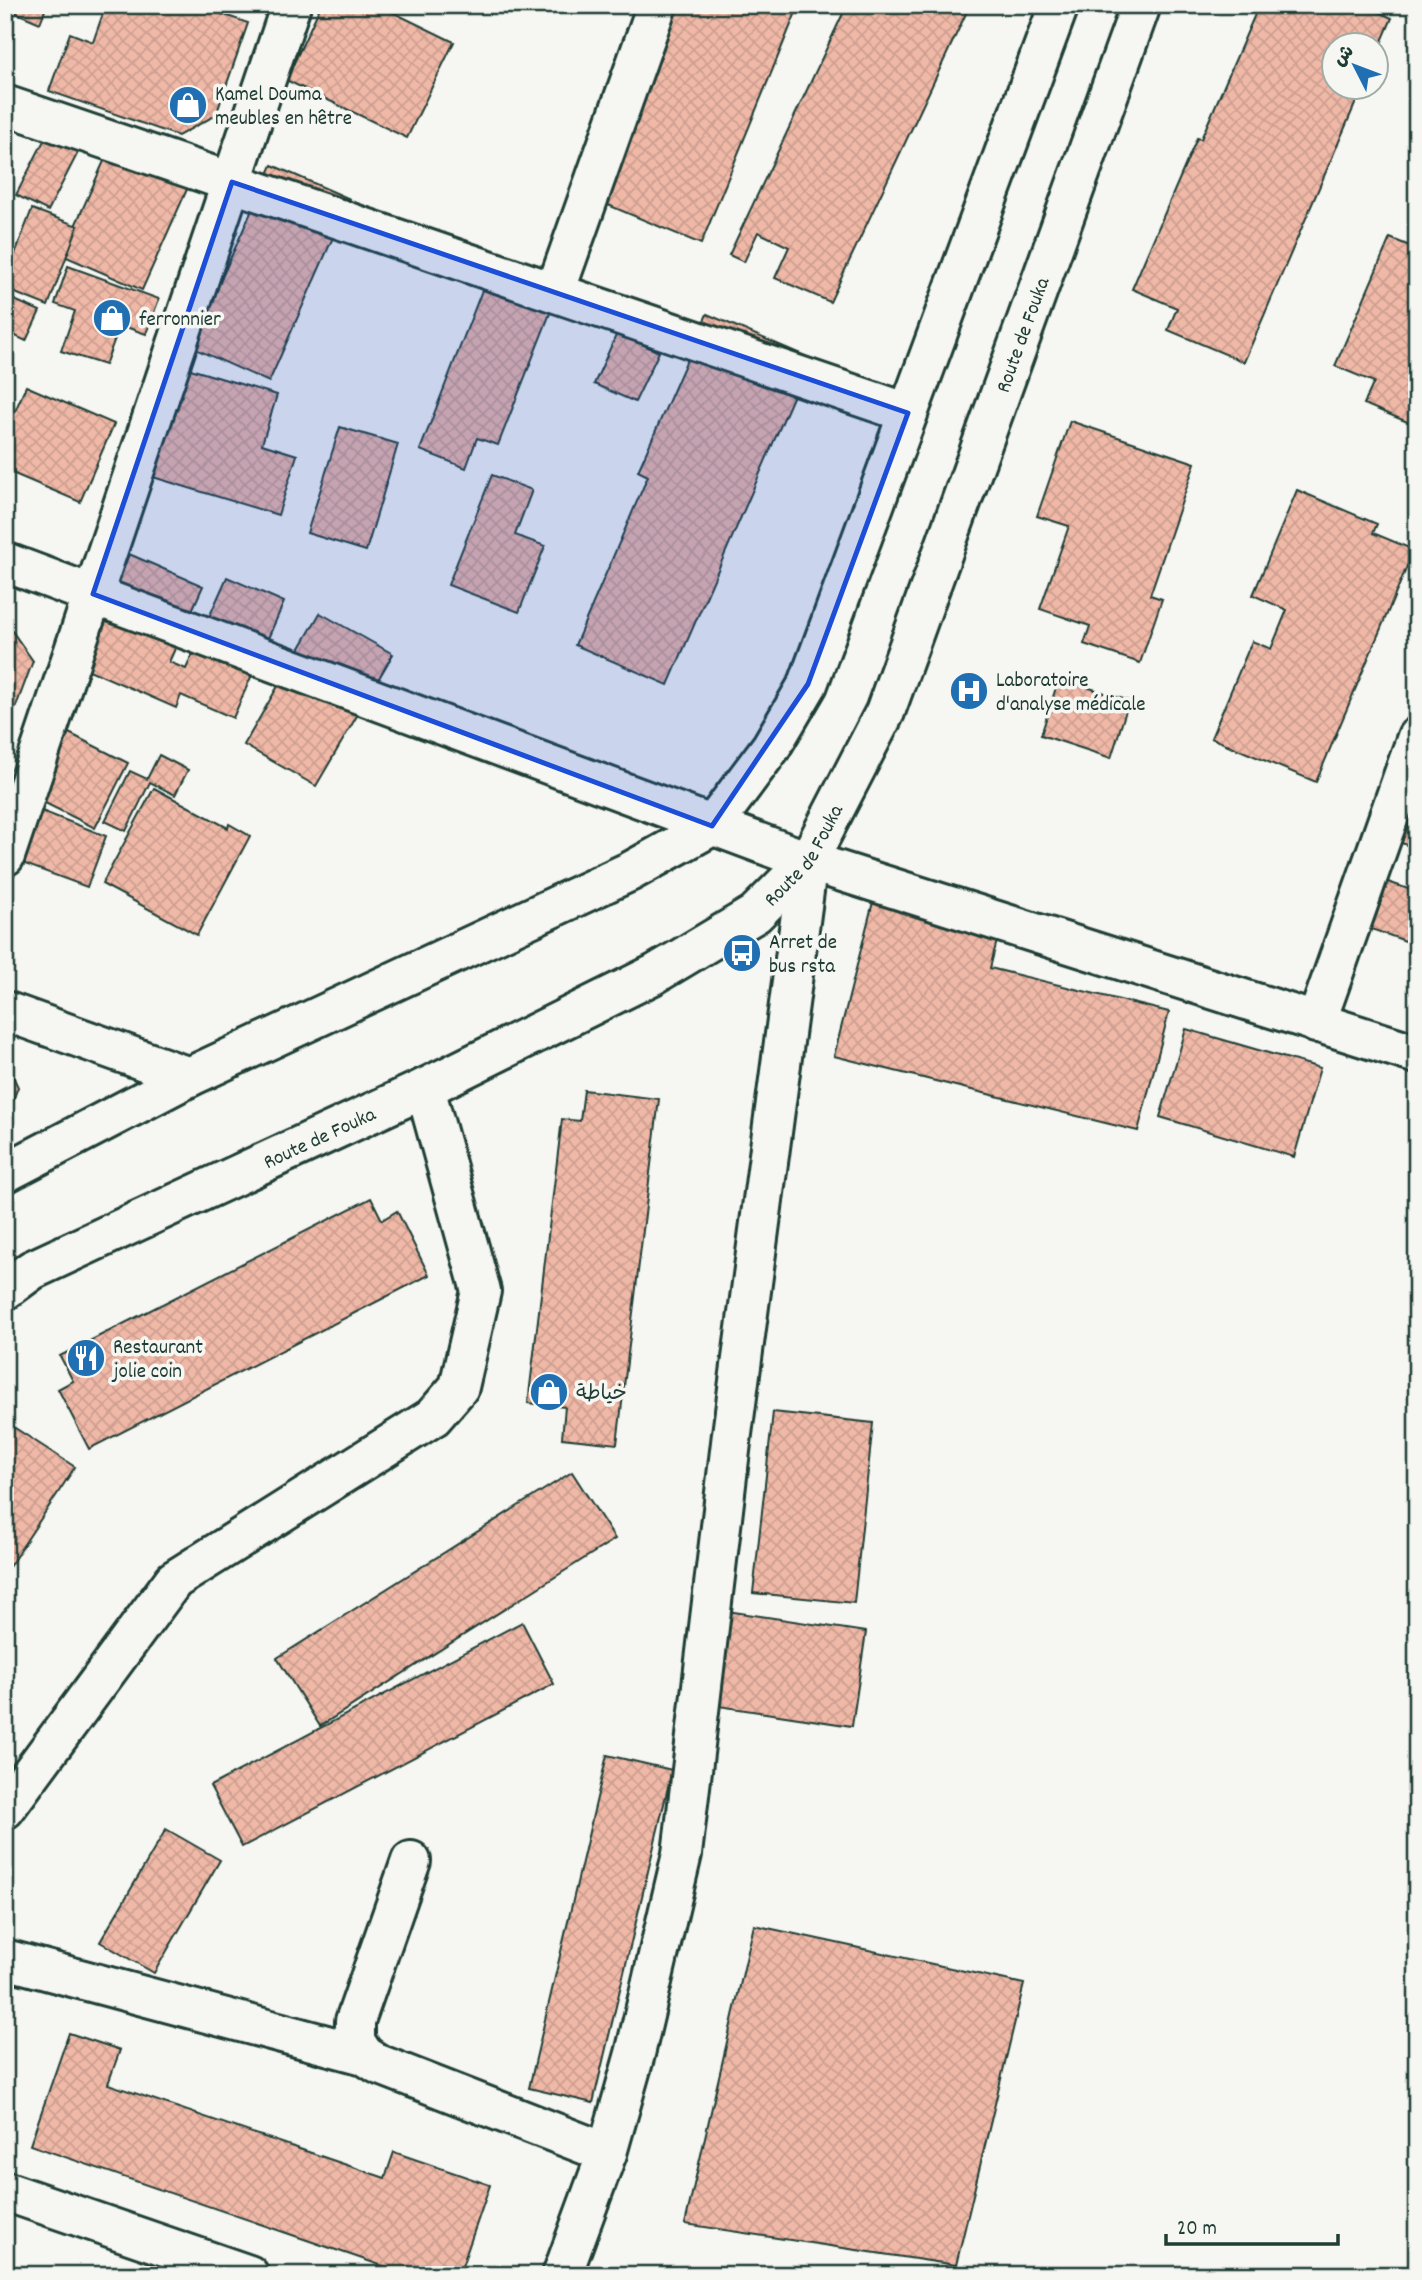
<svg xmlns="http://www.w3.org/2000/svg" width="1422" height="2280" font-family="Dekko,'Playpen Sans Arabic',sans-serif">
  <defs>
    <pattern id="building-cross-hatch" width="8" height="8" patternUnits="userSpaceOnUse" patternTransform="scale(1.75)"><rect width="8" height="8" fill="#f0b8a7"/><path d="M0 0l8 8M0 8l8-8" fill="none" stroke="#cd9f90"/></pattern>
  </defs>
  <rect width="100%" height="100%" fill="#f6f6f2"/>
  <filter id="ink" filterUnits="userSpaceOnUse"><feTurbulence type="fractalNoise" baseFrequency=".0143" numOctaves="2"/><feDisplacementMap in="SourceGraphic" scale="14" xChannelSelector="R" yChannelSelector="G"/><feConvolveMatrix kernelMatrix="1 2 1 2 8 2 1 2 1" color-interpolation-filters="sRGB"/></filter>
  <g filter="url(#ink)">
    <!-- building -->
    <g fill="url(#building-cross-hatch)" stroke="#1f3d34" stroke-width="2">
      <path d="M5 5H47L40 23 5 8Z"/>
      <path d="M106 5H196L248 23 216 115 178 136 49 91 70 33 93 42Z"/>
      <path d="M321 5H378L454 42 407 138 286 80Z"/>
      <path d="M676 5H799L701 244 596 200Z"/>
      <path d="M847 5H970L830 302 775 278 789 247 758 232 744 262 729 255Z"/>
      <path d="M1259 5H1362L1392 18 1376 55V46H1334V88H1362L1244 362 1168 330 1177 308 1132 289 1197 138 1201 139Z"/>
      <path d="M55 119 87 135 48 211 16 195Z"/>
      <path d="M121 123 201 158 142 290 62 255Z"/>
      <path d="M272 165 350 199 269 382 191 347Z"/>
      <path d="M32 209 78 226 48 306 5 289V280Z"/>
      <path d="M1390 238 1417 249V426L1364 404 1374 382 1335 366Z"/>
      <path d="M68 266 159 299 146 334 120 325 105 365 61 351 75 311 55 304Z"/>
      <path d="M491 267 558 293 498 445 477 438 466 468 420 450Z"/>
      <path d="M5 296 40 311 26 341 5 331Z"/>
      <path d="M707 314 810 358 668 685 575 645 648 476 638 471Z"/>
      <path d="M617 333 659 352 635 402 594 384Z"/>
      <path d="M187 368 277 395 262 444 297 455 278 515 153 477Z"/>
      <path d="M26 386 114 424 80 502 5 470V434Z"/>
      <path d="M1070 421 1195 463 1150 595 1162 599 1140 663 1084 644 1090 626 1040 609 1069 526 1037 516Z"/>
      <path d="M340 427 398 444 366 551 307 533Z"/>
      <path d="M492 475 532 490 515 535 545 546 519 612 448 585Z"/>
      <path d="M1297 490 1377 524 1373 533 1414 550 1316 782 1211 738 1252 641 1271 649 1287 610 1253 595Z"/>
      <path d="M129 554 203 586 169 662 186 669 227 577 284 602 233 718 181 695 176 708 80 666Z"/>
      <path d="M320 613 393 654 316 786 244 745Z"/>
      <path d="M5 621 33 661 15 709 5 706Z"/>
      <path d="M1059 678 1129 701 1111 758 1041 735Z"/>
      <path d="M5 708 13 711 5 734Z"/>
      <path d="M63 730 128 763 95 828 29 795Z"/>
      <path d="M159 755 188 770 175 795 150 782 126 831 105 821 130 771 147 779Z"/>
      <path d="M1417 773V849L1391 839Z"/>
      <path d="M154 788 228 828 229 824 250 836 197 935 102 884Z"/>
      <path d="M34 808 106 836 87 887 14 860Z"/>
      <path d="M1388 882 1417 892V945L1371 929Z"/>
      <path d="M876 890 1002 921 990 968 1169 1012 1138 1131 834 1056Z"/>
      <path d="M1186 1029 1320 1068 1294 1157 1160 1117Z"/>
      <path d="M5 1065 8 1066 18 1087 11 1105 5 1107Z"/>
      <path d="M584 1090 659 1099 617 1444 562 1438 565 1407 528 1403 562 1119 580 1121Z"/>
      <path d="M371 1198 382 1220 397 1211 429 1275 89 1449 58 1389 73 1381 60 1356Z"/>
      <path d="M773 1412 873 1423 854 1603 753 1593Z"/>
      <path d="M12 1426 75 1467 5 1573V1436Z"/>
      <path d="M572 1472 615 1539 320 1726 277 1658Z"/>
      <path d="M727 1611 866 1632 852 1726 712 1705Z"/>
      <path d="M522 1622 554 1684 242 1847 210 1786Z"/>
      <path d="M607 1755 672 1770 593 2103 529 2088Z"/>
      <path d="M166 1829 220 1860 154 1973 100 1942Z"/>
      <path d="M754 1925 1024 1984 956 2265 685 2224Z"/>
      <path d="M69 2033 120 2050 108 2084 385 2178 394 2152 490 2185 459 2275H409L30 2145Z"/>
      <path d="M1060 2268 1095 2275H1058Z"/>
    </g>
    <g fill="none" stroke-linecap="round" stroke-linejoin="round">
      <!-- minor casing -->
      <g stroke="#1f3d34" stroke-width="44">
        <g id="minor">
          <path d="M5 105 908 413"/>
          <path d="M555 292 657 5"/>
          <path d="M5 562 808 861 1417 1054"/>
          <path d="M5 856 291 5"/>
          <path d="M5 1011 189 1077"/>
          <path d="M1316 1023 1417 737"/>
          <path d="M5 1809 174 1580 433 1417 459 1387 481 1291 425 1088"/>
          <path d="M5 1959 364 2055 378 2064 607 2153"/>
          <path d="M364 2055 355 2041V2021L411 1861"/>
          <path d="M5 2191 249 2275"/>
          <path d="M562 2275 607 2153 635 2054 682 1854 732 1434 808 861"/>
        </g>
      </g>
      <!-- secondary casing -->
      <g stroke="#1f3d34" stroke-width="44">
        <g id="secondary">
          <path d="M5 1173 189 1077 631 871 712 826 771 747 808 684 1059 5"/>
          <path id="s1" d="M5 1290 32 1270 425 1088 655 974 755 914 808 861 885 712 1141 5"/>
        </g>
      </g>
      <!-- minor -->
      <use href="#minor" stroke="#f6f6f2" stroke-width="38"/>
      <!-- secondary -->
      <use href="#secondary" stroke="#f6f6f2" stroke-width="38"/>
    </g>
  </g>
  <!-- marked area -->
  <path fill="#1d4ed8" fill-opacity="0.2" stroke="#1d4ed8" stroke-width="5" stroke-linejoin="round" d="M232 182 908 413 808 684 712 826 93 594Z"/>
  <!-- icons -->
  <defs>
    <g id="shop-disc" transform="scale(2.0125)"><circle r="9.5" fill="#1f6fb2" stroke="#f6f6f2"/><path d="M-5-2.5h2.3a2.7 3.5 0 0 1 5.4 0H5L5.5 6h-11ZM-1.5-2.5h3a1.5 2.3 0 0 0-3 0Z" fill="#fff"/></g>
    <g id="hospital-disc" transform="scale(2.0125)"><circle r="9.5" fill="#1f6fb2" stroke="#f6f6f2"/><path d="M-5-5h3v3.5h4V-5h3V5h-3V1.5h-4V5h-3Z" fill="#fff"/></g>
    <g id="bus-disc" transform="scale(2.0125)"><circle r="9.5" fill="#1f6fb2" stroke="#f6f6f2"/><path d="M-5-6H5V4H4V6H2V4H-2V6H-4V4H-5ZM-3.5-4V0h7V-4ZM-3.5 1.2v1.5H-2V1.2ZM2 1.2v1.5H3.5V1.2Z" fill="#fff"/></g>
    <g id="restaurant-disc" transform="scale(2.0125)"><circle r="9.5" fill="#1f6fb2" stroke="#f6f6f2"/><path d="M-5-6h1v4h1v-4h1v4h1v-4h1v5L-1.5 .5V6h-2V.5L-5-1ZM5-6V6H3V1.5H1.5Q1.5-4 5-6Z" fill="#fff"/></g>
  </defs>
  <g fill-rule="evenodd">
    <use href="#shop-disc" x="188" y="105"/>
    <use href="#shop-disc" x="112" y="318"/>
    <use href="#hospital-disc" x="969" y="691"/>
    <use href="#bus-disc" x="742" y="953"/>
    <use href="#restaurant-disc" x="86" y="1358"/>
    <use href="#shop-disc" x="549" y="1392"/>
  </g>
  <g text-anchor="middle" stroke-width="7" stroke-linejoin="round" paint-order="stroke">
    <!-- poi labels -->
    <g font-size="21" fill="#1f3d34" stroke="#f6f6f2" text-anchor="start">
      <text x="215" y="100">Kamel Douma<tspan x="215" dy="24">meubles en hêtre</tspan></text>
      <text x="139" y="325">ferronnier</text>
      <text x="996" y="686">Laboratoire<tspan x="996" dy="24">d'analyse médicale</tspan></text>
      <text x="769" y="948">Arret de<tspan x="769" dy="24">bus rsta</tspan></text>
      <text x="113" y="1353">Restaurant<tspan x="113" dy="24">jolie coin</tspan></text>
      <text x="576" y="1399">خياطة</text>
    </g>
    <!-- street labels -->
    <g font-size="21" fill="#1f3d34" stroke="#f6f6f2">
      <text dy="7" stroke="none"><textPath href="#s1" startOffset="1484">Route de Fouka</textPath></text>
      <text dy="7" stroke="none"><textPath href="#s1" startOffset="917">Route de Fouka</textPath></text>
      <text dy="7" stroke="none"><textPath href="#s1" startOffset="350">Route de Fouka</textPath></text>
    </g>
  </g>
  <!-- margin -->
  <rect width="1422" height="2280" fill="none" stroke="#f6f6f2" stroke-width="28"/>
  <rect x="14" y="14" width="1394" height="2252" fill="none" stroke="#1f3d34" stroke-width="2.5" filter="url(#ink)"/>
  <!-- north arrow -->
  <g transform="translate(1355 66) rotate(312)"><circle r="33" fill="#f6f6f2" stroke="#a0aca6" stroke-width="2"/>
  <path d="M0-5L12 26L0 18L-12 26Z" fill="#1f6fb2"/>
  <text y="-10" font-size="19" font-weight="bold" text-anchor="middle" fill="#1f3d34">ش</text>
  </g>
  <!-- scale -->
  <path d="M1166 2234v10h172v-10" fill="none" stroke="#1f3d34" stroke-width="3.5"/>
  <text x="1177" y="2234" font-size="21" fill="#1f3d34" stroke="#f6f6f2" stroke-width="5" paint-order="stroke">20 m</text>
</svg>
